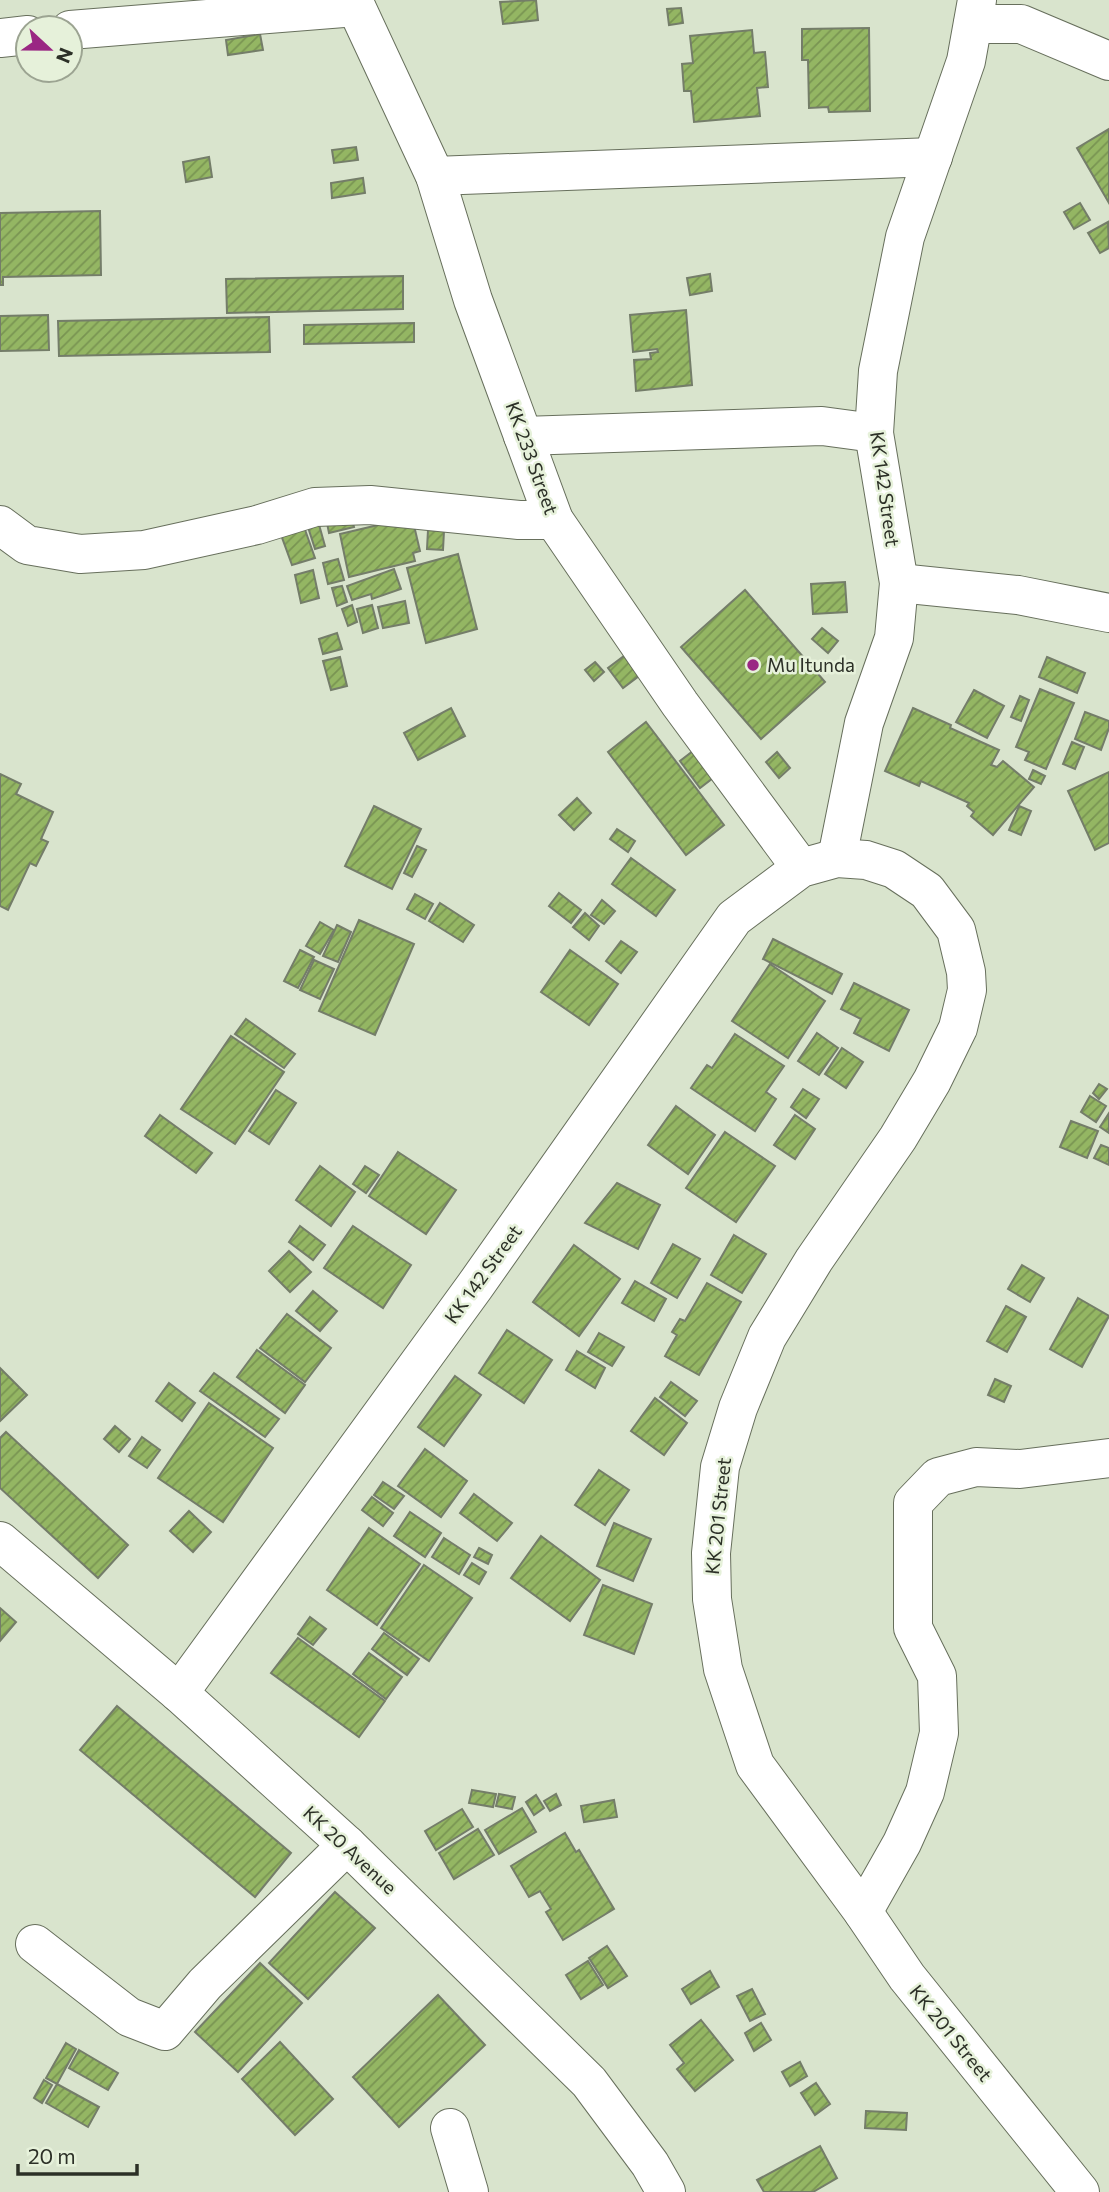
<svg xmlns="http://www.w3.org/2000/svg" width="1109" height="2192" font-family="Commissioner,sans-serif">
  <defs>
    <pattern id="building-hatch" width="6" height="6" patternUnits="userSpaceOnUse" patternTransform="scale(1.75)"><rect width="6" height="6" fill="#94b663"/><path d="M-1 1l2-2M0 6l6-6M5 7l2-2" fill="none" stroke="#799452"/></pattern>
  </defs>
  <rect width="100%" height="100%" fill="#d9e4cd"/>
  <!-- building -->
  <g fill="url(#building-hatch)" stroke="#747d69" stroke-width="2">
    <path d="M536 0 538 20 503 24 500 2Z"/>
    <path d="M681 8 683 23 669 25 667 9Z"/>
    <path d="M869 28 870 111 829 112 828 107 809 108 808 60H802V29Z"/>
    <path d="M752 30 754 53 765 52 768 87 757 88 760 116 694 122 691 91H684L682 64 693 63 690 36Z"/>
    <path d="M260 34 263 50 228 55 226 40Z"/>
    <path d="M1109 129V203L1077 148Z"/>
    <path d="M356 147 358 160 334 163 332 150Z"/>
    <path d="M209 157 212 177 186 182 183 162Z"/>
    <path d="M363 178 365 193 332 198 331 183Z"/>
    <path d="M1080 203 1090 220 1074 229 1064 212Z"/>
    <path d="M100 211 101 275 3 277V285H0V213Z"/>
    <path d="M1108 222 1109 248 1100 253 1088 233Z"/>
    <path d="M710 274 712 291 690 295 687 278Z"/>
    <path d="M403 276V309L227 313 226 279Z"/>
    <path d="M686 310 692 385 636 391 634 360 651 359 650 353 658 352 657 349 633 352 630 315Z"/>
    <path d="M48 315 49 350 0 351V316Z"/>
    <path d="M269 317 270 352 59 356 58 321Z"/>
    <path d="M414 323V342L304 344V325Z"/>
    <path d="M350 512 354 527 329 533 326 518Z"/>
    <path d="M412 517 420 551 413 553 415 561 349 577 340 534Z"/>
    <path d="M318 521 325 546 315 549 307 524Z"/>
    <path d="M303 524 315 558 292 565 280 532Z"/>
    <path d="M428 530 444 531 443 550 427 549Z"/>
    <path d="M458 554 477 629 426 643 407 568Z"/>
    <path d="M338 559 344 580 328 584 323 563Z"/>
    <path d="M394 569 401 589 372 599 371 594 352 600 347 586Z"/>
    <path d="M313 570 319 598 301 603 295 575Z"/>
    <path d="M845 582 847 612 813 614 811 584Z"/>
    <path d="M342 586 347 602 337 606 332 588Z"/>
    <path d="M745 590 825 682 761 739 681 647Z"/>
    <path d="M405 601 409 623 383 628 378 607Z"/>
    <path d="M352 605 357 622 348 626 342 609Z"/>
    <path d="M372 605 378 628 363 633 357 609Z"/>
    <path d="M822 628 838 641 828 653 812 639Z"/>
    <path d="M337 633 342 649 323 654 319 639Z"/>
    <path d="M624 656 639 676 623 688 608 668Z"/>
    <path d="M340 657 347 686 331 690 323 661Z"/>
    <path d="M1047 657 1085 673 1077 693 1039 677Z"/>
    <path d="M595 662 604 672 594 681 585 670Z"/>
    <path d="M1040 689 1074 703 1046 769 1025 760 1029 752 1016 747Z"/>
    <path d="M974 690 1004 706 987 738 956 722Z"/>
    <path d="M1020 696 1029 700 1021 721 1011 717Z"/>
    <path d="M451 708 465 736 418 760 404 733Z"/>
    <path d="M913 708 951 725 950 728 999 750 991 765 997 767 1003 761 1034 787 993 835 971 816 974 812 967 806 969 803 921 781 919 786 885 771Z"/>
    <path d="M1085 712 1109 721V728L1101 750 1075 739Z"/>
    <path d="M646 722 724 825 686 855 608 752Z"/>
    <path d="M1072 742 1084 747 1075 769 1063 764Z"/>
    <path d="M693 751 713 778 700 788 680 761Z"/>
    <path d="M777 752 790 768 779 778 766 762Z"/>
    <path d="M1033 770 1045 776 1041 784 1029 779Z"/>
    <path d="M1109 772V843L1095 850 1068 791Z"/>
    <path d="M0 774 21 784 16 794 53 812 41 839 48 842 36 866 30 863 8 910 0 906Z"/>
    <path d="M577 798 591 813 574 830 559 815Z"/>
    <path d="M374 806 421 829 392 889 345 866Z"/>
    <path d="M1019 806 1031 811 1021 835 1009 830Z"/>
    <path d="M617 829 635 841 628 852 610 839Z"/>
    <path d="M417 846 426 850 412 877 404 873Z"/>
    <path d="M631 858 675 890 656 916 612 884Z"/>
    <path d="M559 893 581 910 571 923 549 906Z"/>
    <path d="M415 894 433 904 425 919 407 909Z"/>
    <path d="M602 900 615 911 604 924 591 915Z"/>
    <path d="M440 903 474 925 463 942 429 921Z"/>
    <path d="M585 913 599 926 589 940 573 927Z"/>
    <path d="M359 920 414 944 375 1035 319 1011Z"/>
    <path d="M320 922 334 930 320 954 306 946Z"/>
    <path d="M337 925 351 932 338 962 323 956Z"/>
    <path d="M773 939 842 974 832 994 763 959Z"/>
    <path d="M621 941 637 952 621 973 606 961Z"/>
    <path d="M300 950 314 957 298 988 284 981Z"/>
    <path d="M570 950 618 984 589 1025 541 992Z"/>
    <path d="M314 960 334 969 320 999 300 990Z"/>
    <path d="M770 964 825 1001 788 1058 732 1021Z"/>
    <path d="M854 983 909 1010 889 1051 854 1033 861 1019 841 1009Z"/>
    <path d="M246 1019 295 1054 284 1068 235 1034Z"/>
    <path d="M817 1033 838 1048 819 1075 798 1061Z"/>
    <path d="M735 1034 784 1066 766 1092 776 1099 755 1131 691 1088 707 1065 712 1068Z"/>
    <path d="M231 1036 284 1072 235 1144 181 1109Z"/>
    <path d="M842 1048 863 1062 846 1088 825 1074Z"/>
    <path d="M1099 1084 1107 1089 1099 1099 1093 1093Z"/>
    <path d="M803 1089 819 1099 806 1118 791 1107Z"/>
    <path d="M276 1090 296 1103 269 1144 249 1131Z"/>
    <path d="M1090 1096 1106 1106 1096 1122 1081 1112Z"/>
    <path d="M676 1106 715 1135 688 1174 648 1145Z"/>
    <path d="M1109 1113V1133L1100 1127Z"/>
    <path d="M160 1115 212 1153 196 1173 145 1136Z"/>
    <path d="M795 1115 815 1129 795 1159 774 1145Z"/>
    <path d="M1071 1121 1098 1131 1087 1158 1060 1147Z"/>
    <path d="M725 1132 775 1166 736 1222 686 1188Z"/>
    <path d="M1101 1145 1109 1148V1165L1094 1158Z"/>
    <path d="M398 1152 456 1190 426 1234 369 1196Z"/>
    <path d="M320 1166 355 1192 331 1226 296 1200Z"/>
    <path d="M365 1166 379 1175 366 1193 353 1184Z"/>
    <path d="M617 1183 660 1205 638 1249 585 1223Z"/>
    <path d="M300 1226 325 1245 313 1260 289 1242Z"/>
    <path d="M353 1226 411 1265 383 1308 324 1268Z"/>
    <path d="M734 1235 766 1254 742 1293 711 1275Z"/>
    <path d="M673 1244 700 1259 677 1298 651 1283Z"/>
    <path d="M574 1245 620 1279 579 1336 533 1302Z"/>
    <path d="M289 1251 311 1272 290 1292 269 1271Z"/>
    <path d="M1022 1265 1044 1278 1030 1302 1008 1289Z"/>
    <path d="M635 1281 666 1299 654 1321 622 1303Z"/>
    <path d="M707 1283 741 1302 699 1375 665 1356 677 1335 672 1332 680 1319 685 1321Z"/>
    <path d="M313 1291 337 1311 320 1331 296 1311Z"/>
    <path d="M1078 1298 1109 1316 1082 1367 1050 1349Z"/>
    <path d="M1006 1306 1026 1317 1007 1352 987 1341Z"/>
    <path d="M287 1314 331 1348 305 1382 260 1348Z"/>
    <path d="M507 1330 552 1360 524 1403 479 1373Z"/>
    <path d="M599 1333 624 1347 612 1366 588 1352Z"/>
    <path d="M257 1350 305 1385 285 1413 237 1377Z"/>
    <path d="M577 1351 605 1368 595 1388 566 1370Z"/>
    <path d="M0 1368 27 1395 0 1421Z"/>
    <path d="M214 1373 279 1419 265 1437 200 1391Z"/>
    <path d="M455 1376 481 1395 444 1446 418 1427Z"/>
    <path d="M995 1379 1011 1386 1004 1402 988 1395Z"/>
    <path d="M671 1382 697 1401 685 1416 660 1397Z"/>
    <path d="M169 1383 195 1403 182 1421 156 1401Z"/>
    <path d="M655 1398 687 1423 664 1455 631 1431Z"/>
    <path d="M209 1403 273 1448 223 1522 158 1478Z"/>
    <path d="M115 1426 130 1439 119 1452 104 1439Z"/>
    <path d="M6 1432 128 1545 98 1578 0 1488V1438Z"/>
    <path d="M142 1437 160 1450 147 1468 129 1456Z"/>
    <path d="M425 1449 467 1481 441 1517 398 1486Z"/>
    <path d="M599 1470 629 1490 605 1525 575 1505Z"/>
    <path d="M383 1482 404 1496 394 1509 374 1495Z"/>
    <path d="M474 1494 512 1523 497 1541 460 1513Z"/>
    <path d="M372 1497 393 1513 383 1526 362 1510Z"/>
    <path d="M189 1511 211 1532 193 1552 170 1531Z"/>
    <path d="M410 1512 441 1533 425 1557 394 1536Z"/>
    <path d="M614 1523 651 1539 633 1581 597 1566Z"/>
    <path d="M369 1528 420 1564 377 1625 327 1590Z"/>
    <path d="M541 1536 600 1580 570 1621 511 1578Z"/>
    <path d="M444 1538 470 1555 459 1574 432 1557Z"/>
    <path d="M479 1548 492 1555 488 1564 474 1557Z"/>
    <path d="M472 1563 486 1572 479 1584 464 1575Z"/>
    <path d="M424 1565 472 1598 429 1661 381 1628Z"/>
    <path d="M603 1585 652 1604 634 1654 584 1635Z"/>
    <path d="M0 1608 16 1622 0 1641Z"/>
    <path d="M310 1617 326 1629 313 1645 298 1634Z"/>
    <path d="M384 1633 419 1659 407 1675 372 1649Z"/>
    <path d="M298 1638 385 1701 359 1737 271 1673Z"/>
    <path d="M369 1653 402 1677 386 1699 353 1674Z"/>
    <path d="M117 1706 291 1853 255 1897 80 1750Z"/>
    <path d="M472 1790 496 1794 493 1807 469 1803Z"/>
    <path d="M499 1794 515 1797 512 1809 496 1806Z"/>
    <path d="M556 1794 561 1805 550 1811 544 1801Z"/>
    <path d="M536 1795 544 1808 534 1815 526 1802Z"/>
    <path d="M614 1800 617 1817 584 1822 581 1806Z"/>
    <path d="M522 1808 536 1832 499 1854 485 1830Z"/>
    <path d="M462 1809 473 1827 436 1850 425 1831Z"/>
    <path d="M478 1829 494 1855 454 1879 439 1853Z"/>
    <path d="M565 1833 576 1852 579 1850 614 1909 563 1940 546 1912 551 1909 540 1891 529 1897 511 1866Z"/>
    <path d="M335 1892 375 1928 308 1999 269 1963Z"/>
    <path d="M607 1946 627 1976 608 1988 589 1958Z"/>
    <path d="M588 1961 603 1985 581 1999 566 1975Z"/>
    <path d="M260 1963 302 2003 238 2072 195 2032Z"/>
    <path d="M710 1971 719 1987 691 2004 682 1989Z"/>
    <path d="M752 1989 765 2014 750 2021 737 1996Z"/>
    <path d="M438 1995 485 2045 399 2127 353 2077Z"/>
    <path d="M701 2020 733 2060 695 2091 677 2069 684 2063 670 2045Z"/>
    <path d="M761 2023 771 2040 754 2051 745 2033Z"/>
    <path d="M280 2042 333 2099 295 2135 242 2079Z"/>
    <path d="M66 2043 76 2049 57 2084 46 2078Z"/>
    <path d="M79 2050 118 2073 108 2090 69 2068Z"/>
    <path d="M800 2062 807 2076 790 2086 782 2072Z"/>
    <path d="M44 2080 52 2085 42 2103 34 2098Z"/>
    <path d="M816 2083 830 2104 815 2115 801 2093Z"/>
    <path d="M57 2084 99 2107 88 2127 46 2103Z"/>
    <path d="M866 2111 907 2113 906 2130 865 2128Z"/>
    <path d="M820 2146 837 2178 813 2192H764L757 2180Z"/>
  </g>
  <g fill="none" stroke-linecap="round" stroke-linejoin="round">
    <!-- minor casing -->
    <g stroke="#676f5c" stroke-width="40">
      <g id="minor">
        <path d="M353 0 435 176 473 300 554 520 680 704 801 868"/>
        <path d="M973 24H1021L1109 61"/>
        <path d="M70 30 356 7"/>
        <path d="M0 38 28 35"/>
        <path d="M435 176 933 157"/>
        <path d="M523 436 822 426 874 433"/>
        <path d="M0 525 27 545 80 554 144 550 257 525 315 507 370 505 519 520H554"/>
        <path d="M899 583 1018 595 1109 613"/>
        <path d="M837 858 864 723 894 638 899 583 874 433 878 371 905 237 966 61 977 0"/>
        <path d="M863 1912 902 1843 925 1792 939 1733 937 1676 913 1628V1503L938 1477 976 1467 1020 1469 1109 1458"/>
        <path d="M35 1944 129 2017 165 2031 205 1984 347 1845"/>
        <path d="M450 2128 469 2192"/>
      </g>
    </g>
    <!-- major casing -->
    <g stroke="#676f5c" stroke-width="40">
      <g id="major">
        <path d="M0 1541 179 1693 347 1845 589 2082 650 2164 666 2192"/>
        <path d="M179 1693 475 1286 734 918 801 868 837 858 866 860 894 869 927 891 956 930 966 972 967 990 958 1028 932 1081 898 1138 814 1260 767 1337 738 1408 720 1467 711 1553 712 1599 723 1669 755 1765 863 1912 907 1977 1080 2192"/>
      </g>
    </g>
    <!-- minor -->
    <use href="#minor" stroke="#fff" stroke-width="38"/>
    <!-- major -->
    <use href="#major" stroke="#fff" stroke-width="38"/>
  </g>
  <!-- markers -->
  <circle fill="#9a2783" stroke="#e6f1da" stroke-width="2.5" cx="753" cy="665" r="7"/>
  <g text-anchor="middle" stroke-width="5" stroke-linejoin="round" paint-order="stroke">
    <!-- street labels -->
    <g font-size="19" fill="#2c3027" stroke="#e6f1da">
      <text transform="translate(532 458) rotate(70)" y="7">KK 233 Street</text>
      <text transform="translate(885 489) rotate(82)" y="7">KK 142 Street</text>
      <text transform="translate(483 1274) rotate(-54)" y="7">KK 142 Street</text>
      <text transform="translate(718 1516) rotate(-84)" y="7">KK 201 Street</text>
      <text transform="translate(350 1850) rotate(43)" y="7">KK 20 Avenue</text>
      <text transform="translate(951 2033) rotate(51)" y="7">KK 201 Street</text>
    </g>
    <!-- poi labels -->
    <g font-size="19" fill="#2c3027" stroke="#e6f1da" text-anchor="start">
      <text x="767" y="672">Mu Itunda</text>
    </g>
  </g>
  <!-- north arrow -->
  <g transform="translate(49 49) rotate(112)"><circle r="33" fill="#e6f1da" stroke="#9ca492" stroke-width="2"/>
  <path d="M0-5L12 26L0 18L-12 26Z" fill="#9a2783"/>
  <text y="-10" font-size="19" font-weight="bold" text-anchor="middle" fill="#2c3027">N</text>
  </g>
  <!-- scale -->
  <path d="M18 2164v10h119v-10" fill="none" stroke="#2c3027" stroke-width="3.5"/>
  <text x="28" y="2164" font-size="21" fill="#2c3027" stroke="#e6f1da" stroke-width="5" paint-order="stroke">20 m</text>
</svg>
